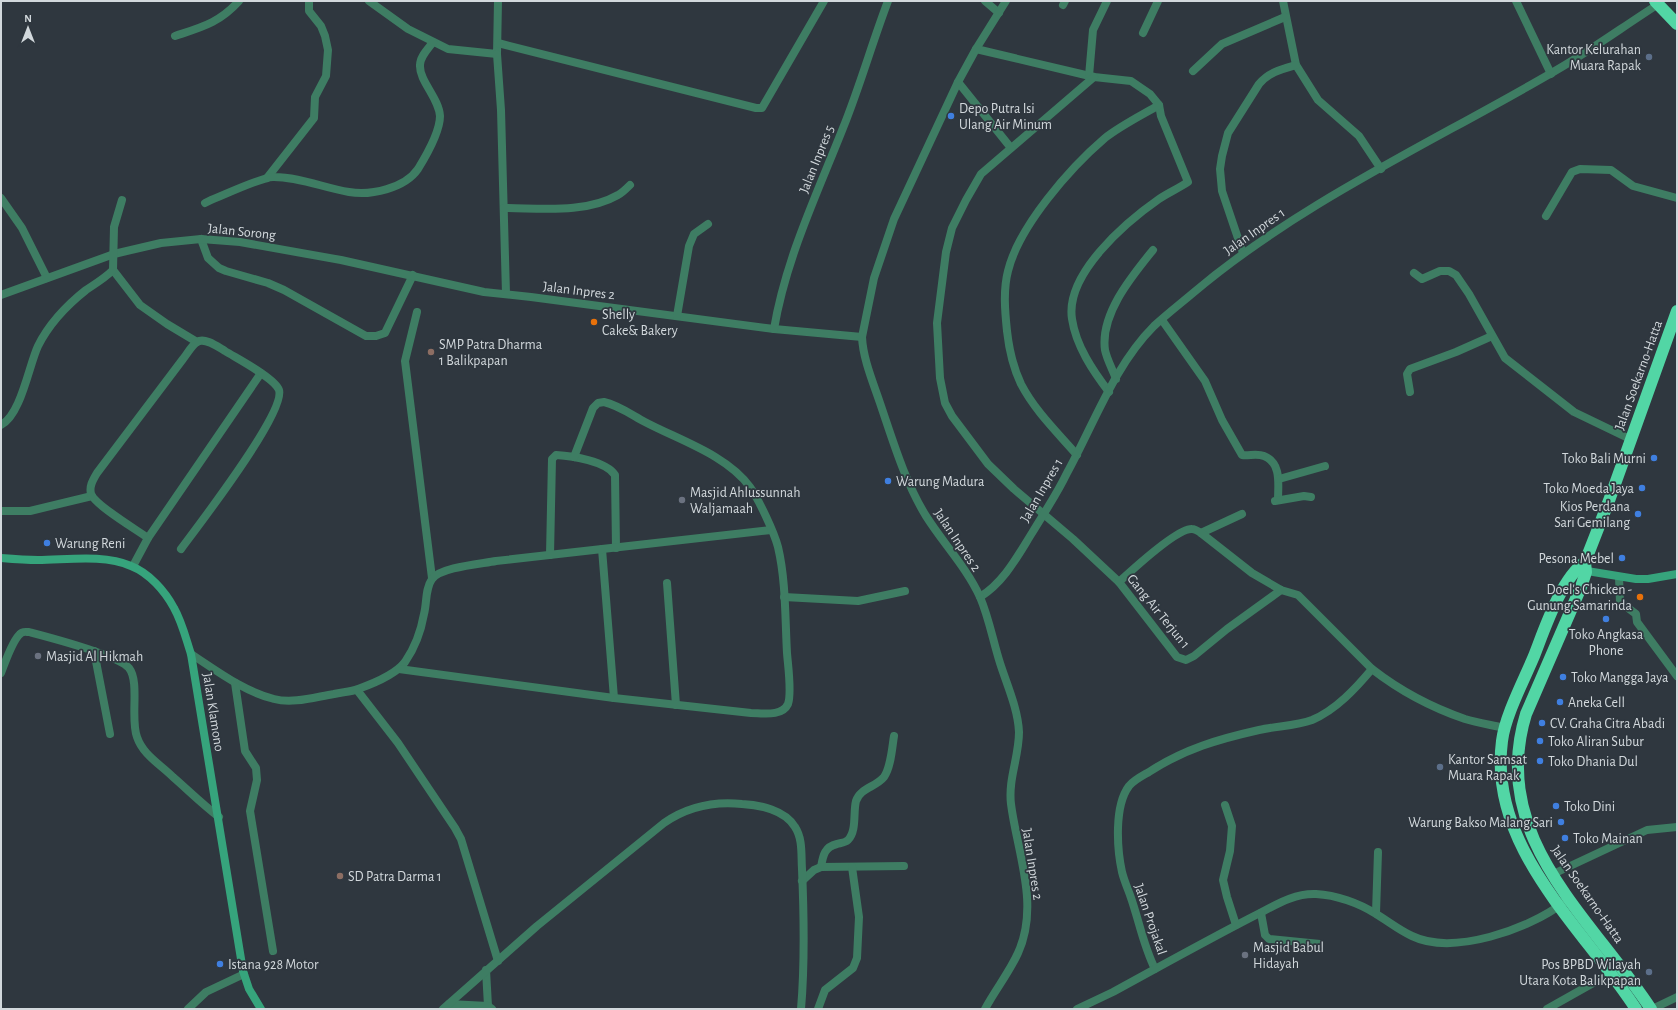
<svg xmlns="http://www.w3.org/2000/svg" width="1678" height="1010" font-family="'Alegreya Sans',sans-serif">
  <rect width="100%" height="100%" fill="#2f373f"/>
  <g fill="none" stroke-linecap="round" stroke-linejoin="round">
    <!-- street -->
    <g stroke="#3e7d63" stroke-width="8">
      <path d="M369 1 408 29 448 49 497 54 498 1"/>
      <path d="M985 1 999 13"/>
      <path d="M1283 1 1296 65 1318 100 1359 136 1381 169"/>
      <path d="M1516 1 1551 74"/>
      <path d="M1063 5 1065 1"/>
      <path d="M1143 33 1158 1"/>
      <path d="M175 36C202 27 219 23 239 1"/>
      <path d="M498 43 756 108H762L824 1"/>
      <path d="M976 49 1094 77 1131 81 1150 94 1159 105 1161 116 1188 182C1179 188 1168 193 1159 199 1126 222 1065 274 1072 319 1076 346 1093 371 1109 392"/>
      <path d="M497 54 501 110 506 294"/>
      <path d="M1193 71 1222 44 1285 17"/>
      <path d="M1089 76 1093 30 1107 1"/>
      <path d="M1094 77 981 174 966 200 952 228 946 252 937 323 940 378 945 403 952 416 988 464 1014 489 1073 539 1119 582 1177 657 1186 660 1194 656 1227 629 1281 590"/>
      <path d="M958 82 1011 148"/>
      <path d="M267 178 314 118 315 97 326 76 328 50 325 36 321 26 309 11V1"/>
      <path d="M1 198 22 228 47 278"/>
      <path d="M205 203 211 200C224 195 264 176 274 177 300 177 324 188 349 192 371 196 405 188 418 169 426 156 440 131 440 116 439 98 419 81 420 65 420 56 429 48 433 42"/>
      <path d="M504 208C540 208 585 214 618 195 622 193 626 189 630 185"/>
      <path d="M1546 216 1572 172 1580 169 1611 170 1633 186 1677 198"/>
      <path d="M201 239 208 258 219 268 226 271 268 283 284 290 366 336H376L385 333 413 275"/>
      <path d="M1243 253 1222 191 1220 169 1222 156 1228 133 1259 84C1269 72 1282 69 1296 65"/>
      <path d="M113 270 140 305 167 324 197 342"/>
      <path d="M1414 273 1422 279 1440 271H1449L1456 275 1469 294 1505 358 1574 412 1630 439"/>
      <path d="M1 295 114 254 161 243 201 239 240 242 341 260 484 292 531 297 774 329 862 337"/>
      <path d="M417 312 405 361 432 578"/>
      <path d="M677 316 689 246 694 234 708 224"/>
      <path d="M1162 320 1205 381 1222 420 1242 455C1249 456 1257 453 1264 456 1282 463 1278 485 1278 500"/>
      <path d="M774 329C786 258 817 194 843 128 860 86 872 43 888 1"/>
      <path d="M1116 379C1113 370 1107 360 1105 350 1100 314 1132 276 1153 250"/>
      <path d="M1410 392 1407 374 1410 369 1456 352 1492 336"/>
      <path d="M1 425C21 415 29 365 38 346 49 324 67 305 86 290 95 284 105 278 113 270L114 227 122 200"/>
      <path d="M1077 455C1057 432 1035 411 1021 384 1013 367 1009 349 1007 331 1005 312 1003 290 1008 271 1019 226 1070 168 1105 138 1120 126 1142 115 1159 105"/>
      <path d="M1279 479 1325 466"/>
      <path d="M1275 501 1304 496 1311 497"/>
      <path d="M1 511H30L92 496"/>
      <path d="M1201 533 1242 514"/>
      <path d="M148 538 261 373"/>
      <path d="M602 549 614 698"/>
      <path d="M550 555 552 459 556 455C572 456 606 461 615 475L616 548"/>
      <path d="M133 566 148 538C137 530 95 505 91 494 89 486 93 480 97 473L183 359C187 354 192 345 197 342 205 337 218 347 225 351 236 358 275 378 279 390 286 412 198 526 181 549"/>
      <path d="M1619 577 1620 602 1636 614 1637 622 1677 676"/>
      <path d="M1119 582C1131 571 1177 528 1192 529 1195 529 1198 531 1201 533L1252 573 1281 590 1298 595 1372 669C1399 690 1433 708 1465 719 1478 723 1492 725 1504 728"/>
      <path d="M667 583 676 705"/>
      <path d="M784 597 858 601 905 591"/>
      <path d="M980 597C1004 582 1017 557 1032 533 1044 513 1057 494 1067 473 1094 424 1114 366 1154 326 1167 314 1180 304 1193 293 1298 204 1429 144 1548 75 1586 54 1621 28 1657 5"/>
      <path d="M94 651 110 734"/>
      <path d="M191 654C217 671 243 691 274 699 293 704 315 697 334 694 342 692 351 692 358 689 372 684 396 674 405 662 414 649 421 631 424 614 427 603 425 589 432 579 441 567 481 564 496 561L771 530"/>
      <path d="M399 669 614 698 751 713C762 713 782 717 788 704 792 693 788 666 787 653 785 618 786 581 778 547 774 532 759 500 750 487 727 455 679 440 645 422 632 415 618 405 604 402L598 403 593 408 574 457"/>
      <path d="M1372 669C1356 688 1336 710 1312 720 1296 726 1276 726 1259 730 1219 739 1184 749 1149 772 1142 776 1134 780 1129 786 1114 806 1117 849 1122 872 1124 880 1127 887 1130 895 1139 920 1143 945 1155 969 1188 951 1221 933 1254 916 1274 906 1293 893 1316 894 1336 895 1359 903 1376 914 1388 921 1399 930 1412 936 1453 956 1529 929 1563 903"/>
      <path d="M1 673C5 663 12 641 20 634 22 631 26 632 29 632 48 637 118 655 129 668 140 682 130 719 137 737 143 755 160 764 173 777 188 790 202 804 219 817"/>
      <path d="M235 683 245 751 256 768 257 780 250 811 273 951"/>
      <path d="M357 690 398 743 455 828 461 839 498 961"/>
      <path d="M1225 805 1232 826 1230 851 1223 880 1227 897 1236 925"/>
      <path d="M821 867C823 856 824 847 837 844 840 843 845 843 848 840 857 831 853 812 856 801 860 788 876 787 884 777 891 767 892 748 894 736"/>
      <path d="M1551 875 1647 830 1677 827"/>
      <path d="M802 881 814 870 821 867 904 866"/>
      <path d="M1261 913 1265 935 1269 939 1320 944"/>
      <path d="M1376 913 1378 852"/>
      <path d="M486 970 488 1006"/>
      <path d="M449 1004 488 1006 492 1009"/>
      <path d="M188 1009 206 992 244 974"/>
      <path d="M443 1009 537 926 664 823C687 807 713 801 742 804 760 805 785 810 795 827 803 839 801 855 802 869 804 915 805 963 801 1009"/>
      <path d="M818 1009 825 990 853 968 857 958 859 917 852 867"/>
      <path d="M985 1009C995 990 1009 973 1018 953 1040 905 1017 852 1011 804 1008 779 1019 757 1019 732 1018 709 1007 685 1000 663 993 641 989 618 980 597 967 568 943 543 926 516 905 482 893 441 880 403 873 382 863 359 862 337L874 278 894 219 958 82 976 49 1006 1"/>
      <path d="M1077 1009 1113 992 1155 969"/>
      <path d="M1547 1009 1611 973"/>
      <path d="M1652 1009 1677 997"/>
    </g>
    <!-- secondary -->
    <g stroke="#36a47c" stroke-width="8">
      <path d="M1 558C13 559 25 560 38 560 66 560 104 554 131 566 149 573 165 591 174 608 182 622 186 639 191 654L243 971 249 989 261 1009"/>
      <path d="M1581 570 1636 579H1648L1677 574"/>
    </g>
    <!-- highway -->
    <g stroke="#52d6a5" stroke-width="12">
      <path d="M1655 1 1677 24"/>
      <path d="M1585 562C1561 579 1545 628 1534 656 1524 680 1505 716 1502 741 1488 848 1583 927 1636 1009"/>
      <path d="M1651 1009C1590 916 1488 837 1526 714L1581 587 1586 572 1585 562 1610 498 1677 311"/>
    </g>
  </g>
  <!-- markers -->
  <g fill="#5c6f8a" stroke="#2f373f" stroke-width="1.5">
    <circle cx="1649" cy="57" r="4"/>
    <circle cx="1440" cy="767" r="4"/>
    <circle cx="1649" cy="972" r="4"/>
  </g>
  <g fill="#3f7fe0" stroke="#2f373f" stroke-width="1.5">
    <circle cx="951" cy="116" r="4"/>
    <circle cx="1654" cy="458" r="4"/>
    <circle cx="888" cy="481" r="4"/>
    <circle cx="1642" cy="488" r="4"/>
    <circle cx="1638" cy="514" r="4"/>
    <circle cx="47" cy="543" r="4"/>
    <circle cx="1622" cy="558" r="4"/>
    <circle cx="1606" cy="619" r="4"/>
    <circle cx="1563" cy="677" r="4"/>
    <circle cx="1560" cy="702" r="4"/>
    <circle cx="1542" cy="723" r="4"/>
    <circle cx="1540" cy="741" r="4"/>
    <circle cx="1540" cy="761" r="4"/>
    <circle cx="1556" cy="806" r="4"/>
    <circle cx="1561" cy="822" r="4"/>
    <circle cx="1565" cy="838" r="4"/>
    <circle cx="220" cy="964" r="4"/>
  </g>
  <g fill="#e8710a" stroke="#2f373f" stroke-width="1.5">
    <circle cx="594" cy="322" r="4"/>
    <circle cx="1640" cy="597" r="4"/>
  </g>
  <g fill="#8d6e63" stroke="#2f373f" stroke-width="1.5">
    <circle cx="431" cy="352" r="4"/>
    <circle cx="340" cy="876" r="4"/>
  </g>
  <g fill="#6b7280" stroke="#2f373f" stroke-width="1.5">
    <circle cx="682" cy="500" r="4"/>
    <circle cx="38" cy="656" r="4"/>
    <circle cx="1245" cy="955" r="4"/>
  </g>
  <g text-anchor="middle" stroke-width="3.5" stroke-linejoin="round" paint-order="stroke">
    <!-- poi labels -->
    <g font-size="14" fill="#d2d8dc" stroke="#2f373f" text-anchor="start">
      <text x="1641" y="54" text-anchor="end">Kantor Kelurahan<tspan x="1641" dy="16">Muara Rapak</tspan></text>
      <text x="959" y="113">Depo Putra Isi<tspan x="959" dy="16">Ulang Air Minum</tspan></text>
      <text x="602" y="319">Shelly<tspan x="602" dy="16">Cake&amp; Bakery</tspan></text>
      <text x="439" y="349">SMP Patra Dharma<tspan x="439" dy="16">1 Balikpapan</tspan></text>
      <text x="1646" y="463" text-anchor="end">Toko Bali Murni</text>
      <text x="896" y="486">Warung Madura</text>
      <text x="1634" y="493" text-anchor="end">Toko Moeda Jaya</text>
      <text x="690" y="497">Masjid Ahlussunnah<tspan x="690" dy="16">Waljamaah</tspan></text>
      <text x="1630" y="511" text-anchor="end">Kios Perdana<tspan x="1630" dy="16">Sari Gemilang</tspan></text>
      <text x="55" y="548">Warung Reni</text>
      <text x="1614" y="563" text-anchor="end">Pesona Mebel</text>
      <text x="1632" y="594" text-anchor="end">Doel's Chicken -<tspan x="1632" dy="16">Gunung Samarinda</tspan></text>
      <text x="1606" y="639" text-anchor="middle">Toko Angkasa<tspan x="1606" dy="16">Phone</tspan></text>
      <text x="46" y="661">Masjid Al Hikmah</text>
      <text x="1571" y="682">Toko Mangga Jaya</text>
      <text x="1568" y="707">Aneka Cell</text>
      <text x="1550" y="728">CV. Graha Citra Abadi</text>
      <text x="1548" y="746">Toko Aliran Subur</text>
      <text x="1448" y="764">Kantor Samsat<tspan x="1448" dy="16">Muara Rapak</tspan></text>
      <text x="1548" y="766">Toko Dhania Dul</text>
      <text x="1564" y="811">Toko Dini</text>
      <text x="1553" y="827" text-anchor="end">Warung Bakso Malang Sari</text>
      <text x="1573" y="843">Toko Mainan</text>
      <text x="348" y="881">SD Patra Darma 1</text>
      <text x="1253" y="952">Masjid Babul<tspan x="1253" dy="16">Hidayah</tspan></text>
      <text x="228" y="969">Istana 928 Motor</text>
      <text x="1641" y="969" text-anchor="end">Pos BPBD Wilayah<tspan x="1641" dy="16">Utara Kota Balikpapan</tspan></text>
    </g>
    <!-- street labels -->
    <g font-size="14" fill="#d2d8dc" stroke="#2f373f">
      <text transform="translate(816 159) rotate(-68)" y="5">Jalan Inpres 5</text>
      <text transform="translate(242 231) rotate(6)" y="5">Jalan Sorong</text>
      <text transform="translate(1254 231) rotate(-35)" y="5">Jalan Inpres 1</text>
      <text transform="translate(579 290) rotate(7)" y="5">Jalan Inpres 2</text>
      <text transform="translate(1638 375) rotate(-70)" y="5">Jalan Soekarno-Hatta</text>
      <text transform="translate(1041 490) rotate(-60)" y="5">Jalan Inpres 1</text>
      <text transform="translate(958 540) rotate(56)" y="5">Jalan Inpres 2</text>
      <text transform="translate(1159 611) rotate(51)" y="5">Gang Air Terjun 1</text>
      <text transform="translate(214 712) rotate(81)" y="5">Jalan Klamono</text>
      <text transform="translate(1033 864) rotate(81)" y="5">Jalan Inpres 2</text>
      <text transform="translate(1588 894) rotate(55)" y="5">Jalan Soekarno-Hatta</text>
      <text transform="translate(1151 919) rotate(71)" y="5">Jalan Projakal</text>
    </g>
  </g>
  <!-- border -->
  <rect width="1678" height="1010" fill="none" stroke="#d2d8dc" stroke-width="4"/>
  <!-- north arrow -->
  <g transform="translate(28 28)" stroke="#2f373f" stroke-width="3" paint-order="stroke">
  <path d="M0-3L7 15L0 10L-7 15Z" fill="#d2d8dc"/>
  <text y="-6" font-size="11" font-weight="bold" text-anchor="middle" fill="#d2d8dc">N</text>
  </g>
</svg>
